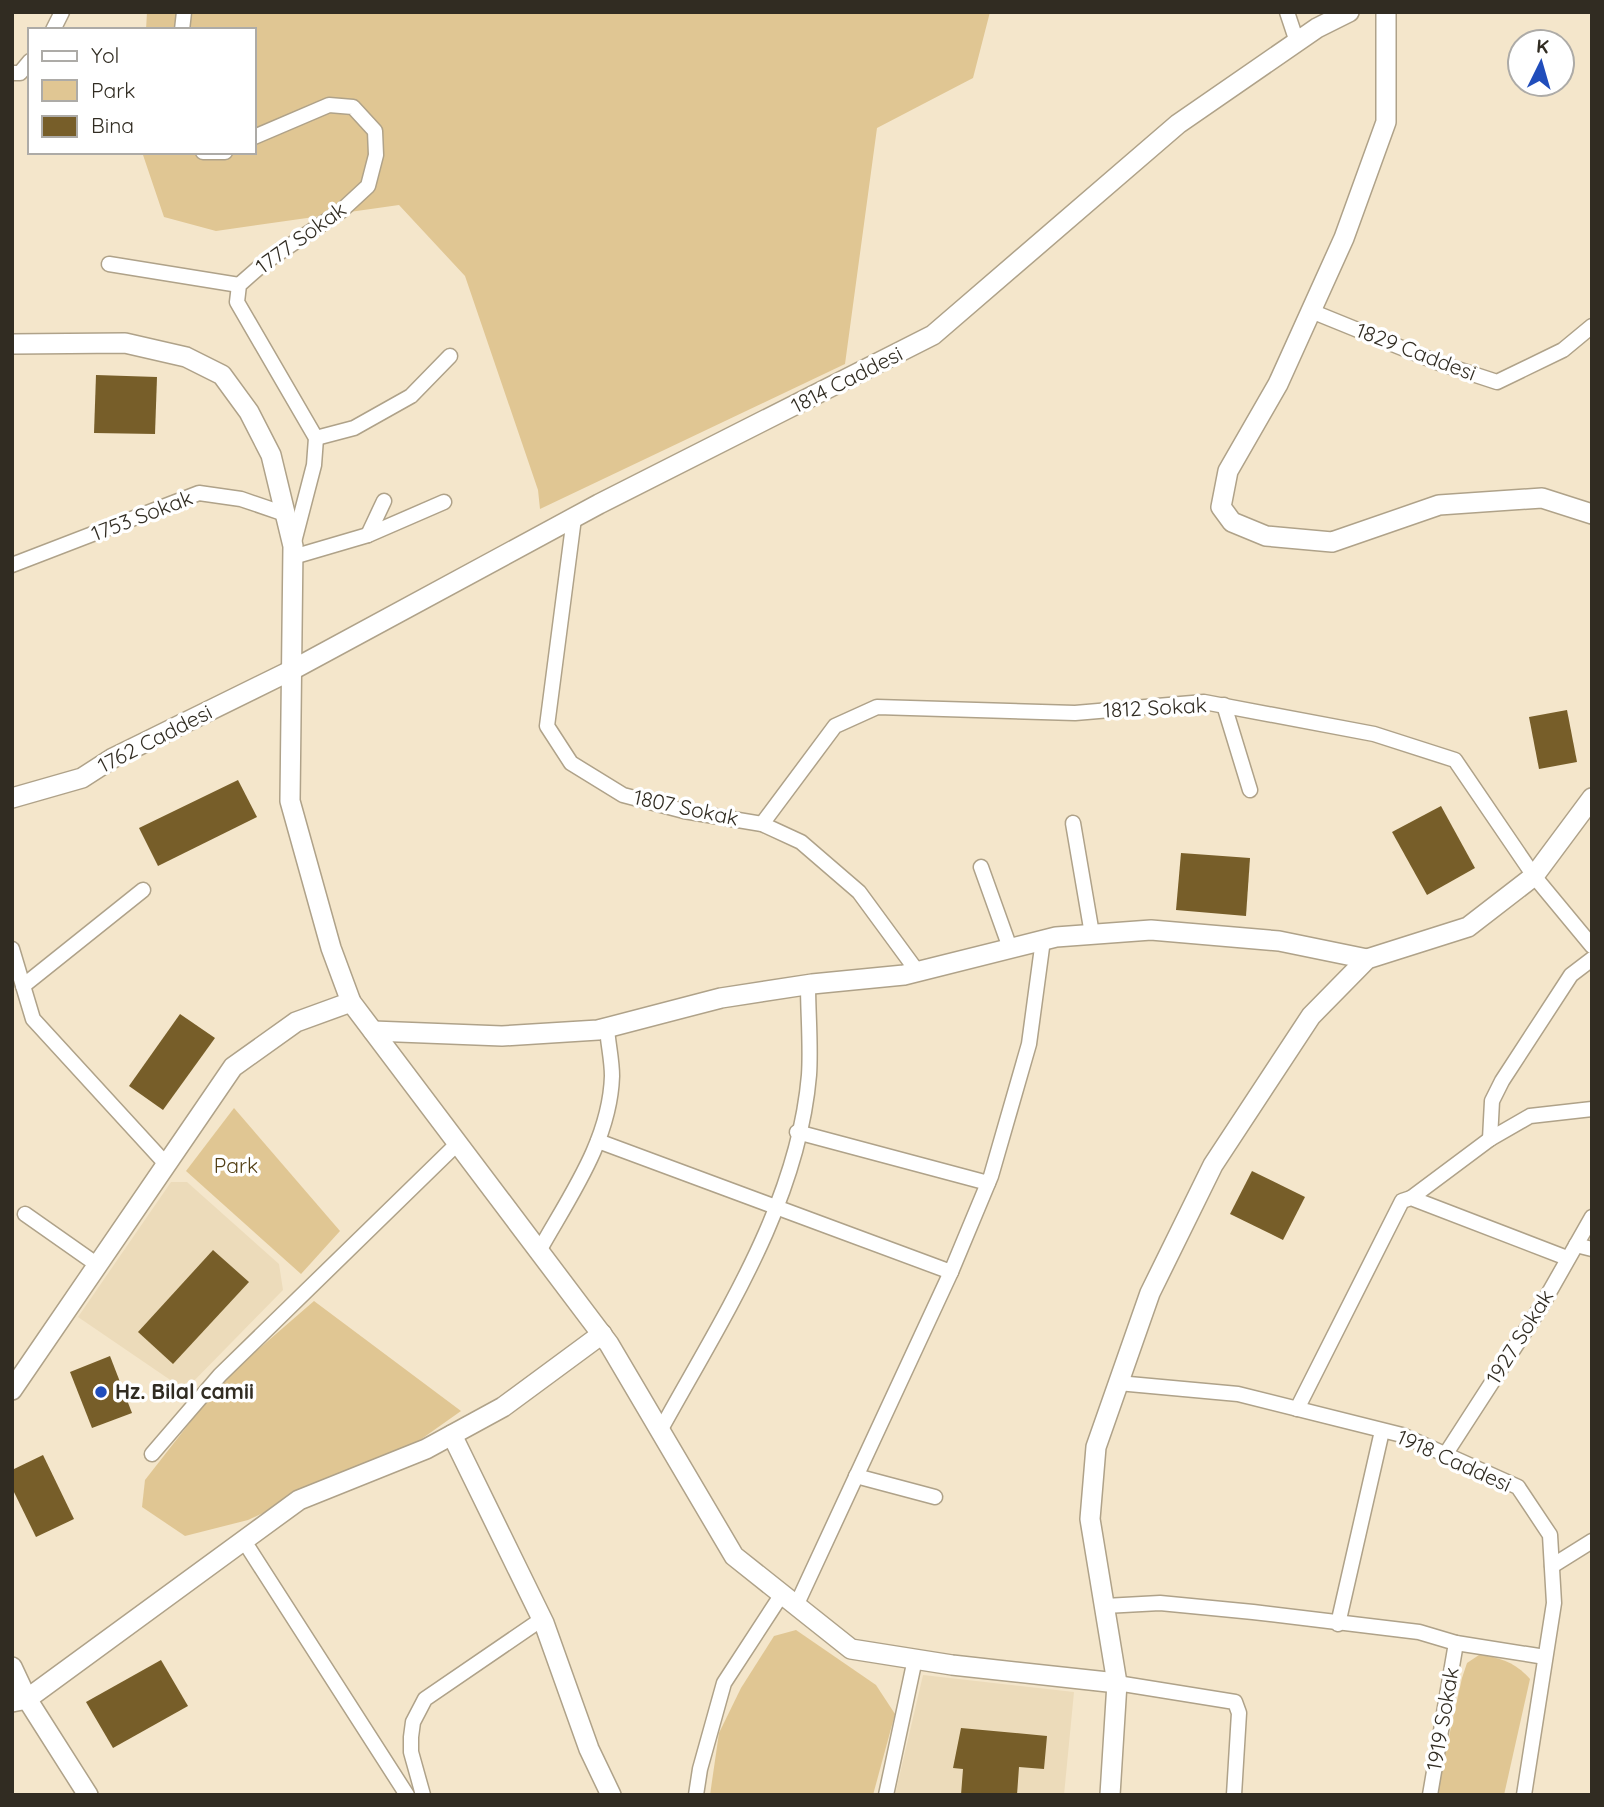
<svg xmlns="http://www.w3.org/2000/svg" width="1604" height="1807" font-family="Quicksand,sans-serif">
  <rect width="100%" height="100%" fill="#f4e6cb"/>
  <!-- built -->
  <g fill="#ecdbba">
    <path d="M171 1182H187L279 1264 283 1290 185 1390 78 1317Z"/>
    <path d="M923 1675 1074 1692 1064 1795H895Z"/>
  </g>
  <!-- green -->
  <g fill="#e0c693">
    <path d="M147 12H990L973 78 877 128 845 364 540 509 538 490 465 276 399 205 216 231 164 217 142 152H254V30H146Z"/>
    <path d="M234 1108 340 1231 301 1274 186 1171Z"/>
    <path d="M314 1301 461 1411 420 1440 248 1520 185 1536 142 1507 145 1480 223 1380Z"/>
    <path d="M796 1630 876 1685 895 1714 873 1795H710L719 1733 741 1688 774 1636Z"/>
    <path d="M1479 1655C1500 1657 1516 1663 1530 1679L1504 1795H1436L1462 1678 1467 1663Z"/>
  </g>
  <!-- building -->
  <g fill="#775e29">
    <path d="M96 375 157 377 155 434 94 433Z"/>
    <path d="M1567 710 1577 762 1539 769 1529 717Z"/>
    <path d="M238 780 257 817 158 866 139 828Z"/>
    <path d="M1441 806 1475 868 1427 895 1392 832Z"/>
    <path d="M1181 853 1250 858 1246 916 1176 910Z"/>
    <path d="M180 1014 215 1038 163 1110 129 1086Z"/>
    <path d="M1252 1171 1305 1197 1283 1240 1230 1214Z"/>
    <path d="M213 1250 249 1282 173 1364 138 1332Z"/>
    <path d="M110 1356 132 1413 92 1428 70 1372Z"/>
    <path d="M43 1455 74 1519 36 1537 12 1488V1470Z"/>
    <path d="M161 1660 188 1706 113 1748 86 1702Z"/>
    <path d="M961 1728 1047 1736 1044 1769 1019 1767 1017 1795H961L963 1769 953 1768Z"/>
  </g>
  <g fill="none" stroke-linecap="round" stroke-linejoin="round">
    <!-- street casing -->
    <g stroke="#afa289" stroke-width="17">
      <g id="street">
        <path d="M1287 12 1297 42"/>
        <path d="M53 30 62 12"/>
        <path d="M182 30 184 12"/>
        <path d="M12 73H20L30 61"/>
        <path d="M254 137 329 105 353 107 375 131 376 155 368 186 341 211 264 263 239 285 237 302 316 438 314 465 294 542"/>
        <path d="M203 152H225"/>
        <path d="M109 264 239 285"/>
        <path d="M1311 311 1439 363 1497 382 1563 350 1592 326"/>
        <path d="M316 438 354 428 411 396 450 356"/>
        <path d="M574 518 547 726 571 763 623 795 684 811 762 824 801 842 859 892 917 971"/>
        <path d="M368 535 384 501"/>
        <path d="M293 557 368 535 444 502"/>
        <path d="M12 565 199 493 241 499 285 514"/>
        <path d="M1224 705 1250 790"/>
        <path d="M1073 823 1092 934"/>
        <path d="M762 824 835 726 877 707 1075 713 1204 702 1374 734 1455 760 1534 876 1592 946"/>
        <path d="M981 867 1010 948"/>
        <path d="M12 949 33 1019 165 1163"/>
        <path d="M23 986 143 890"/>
        <path d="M797 1132 988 1183"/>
        <path d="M1490 1139 1492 1101 1502 1081 1571 975 1592 959"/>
        <path d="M598 1141 951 1272"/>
        <path d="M1411 1198 1490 1139 1530 1116 1592 1109"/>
        <path d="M25 1214 99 1266"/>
        <path d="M1576 1245 1592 1249"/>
        <path d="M539 1251C569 1197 610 1141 612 1076 612 1060 608 1044 607 1028"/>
        <path d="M1118 1383 1238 1394 1402 1435 1518 1487 1550 1535 1554 1603 1524 1795"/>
        <path d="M1297 1409 1402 1201 1411 1198 1567 1258"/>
        <path d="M660 1431C721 1320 798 1205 809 1075 811 1046 808 1014 808 985"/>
        <path d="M152 1454 220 1375 458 1143"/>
        <path d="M1445 1455 1542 1305 1592 1217"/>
        <path d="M856 1476 935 1497"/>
        <path d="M244 1541 407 1795"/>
        <path d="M1552 1566 1592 1541"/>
        <path d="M796 1606 951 1272 991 1176 1029 1044 1043 940"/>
        <path d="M1105 1606 1160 1603 1253 1612 1419 1632 1456 1643 1545 1657"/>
        <path d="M1338 1624 1382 1431"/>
        <path d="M1117 1683 1235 1702 1239 1713 1234 1795"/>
        <path d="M423 1795 411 1752V1737L413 1722 425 1699 542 1619"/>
        <path d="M696 1795 700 1769 724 1683 782 1594"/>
        <path d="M886 1795 915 1659"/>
        <path d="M1430 1795 1456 1643"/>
      </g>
    </g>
    <!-- secondary casing -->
    <g stroke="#afa289" stroke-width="22">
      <g id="secondary">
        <path d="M1386 12V122L1344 238 1278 384 1228 471 1221 507 1232 522 1266 536 1332 542 1439 505 1542 498 1592 514"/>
        <path d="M12 344 125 343 186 357 222 375 249 412 271 455 293 546 290 801 331 948 351 1002 609 1344 734 1556 851 1649 952 1665 1117 1683"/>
        <path d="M12 798 82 778 113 758 294 669 599 504 933 335 1178 124 1317 28 1349 12"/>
        <path d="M373 1031 502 1036 598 1030 721 998 812 984 904 975 1056 937 1151 930 1279 941 1367 959"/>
        <path d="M12 1390 233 1067 296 1022 351 1002"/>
        <path d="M452 1435 544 1623 589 1749 611 1795"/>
        <path d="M12 1667 27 1699 88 1795"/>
        <path d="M12 1702 27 1699 299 1500 426 1449 503 1407 602 1334"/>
        <path d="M1110 1795 1117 1683 1090 1519 1096 1447 1150 1293 1213 1165 1311 1016 1367 959 1468 927 1534 876 1592 798"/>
      </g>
    </g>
    <!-- street -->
    <use href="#street" stroke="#fff" stroke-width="14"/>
    <!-- secondary -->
    <use href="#secondary" stroke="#fff" stroke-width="19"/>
  </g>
  <!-- markers -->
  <circle fill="#204dbb" stroke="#fff" stroke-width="2.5" cx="101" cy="1392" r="7"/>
  <g text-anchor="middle" stroke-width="7" stroke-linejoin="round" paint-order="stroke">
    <!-- street labels -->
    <g font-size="21" fill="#312c22" stroke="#fff">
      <text transform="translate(301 238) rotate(-36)" y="7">1777 Sokak</text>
      <text transform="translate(1416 352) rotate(21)" y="7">1829 Caddesi</text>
      <text transform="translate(847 380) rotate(-27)" y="7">1814 Caddesi</text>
      <text transform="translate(142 516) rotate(-21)" y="7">1753 Sokak</text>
      <text transform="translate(1155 708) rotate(-3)" y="7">1812 Sokak</text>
      <text transform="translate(155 739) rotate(-27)" y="7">1762 Caddesi</text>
      <text transform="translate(686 808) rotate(12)" y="7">1807 Sokak</text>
      <text transform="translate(1520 1337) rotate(-58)" y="7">1927 Sokak</text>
      <text transform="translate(1454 1461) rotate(24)" y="7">1918 Caddesi</text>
      <text transform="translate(1443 1719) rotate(-80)" y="7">1919 Sokak</text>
    </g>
    <!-- park labels -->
    <g font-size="21" fill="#533f15" stroke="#fff">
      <text x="236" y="1173">Park</text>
    </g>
    <!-- poi labels -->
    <g font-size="21" font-weight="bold" fill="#312c22" stroke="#fff" text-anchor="start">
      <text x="115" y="1399">Hz. Bilal camii</text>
    </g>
  </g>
  <!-- border -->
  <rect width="1604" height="1807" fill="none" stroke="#312c22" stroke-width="28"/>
  <!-- legend -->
  <rect x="28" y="28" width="228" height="126" fill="#ffffff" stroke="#adaba7" stroke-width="2"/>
  <rect x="42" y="51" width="35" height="10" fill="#ffffff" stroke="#adaba7" stroke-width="2"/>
  <text x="91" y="63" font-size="21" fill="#312c22">Yol</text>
  <rect x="42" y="80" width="35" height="21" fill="#e0c693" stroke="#adaba7" stroke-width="2"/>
  <text x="91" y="98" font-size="21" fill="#312c22">Park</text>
  <rect x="42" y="116" width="35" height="21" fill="#775e29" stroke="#adaba7" stroke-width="2"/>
  <text x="91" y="133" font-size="21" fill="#312c22">Bina</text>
  <!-- north arrow -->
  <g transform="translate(1541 63) rotate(5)"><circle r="33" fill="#ffffff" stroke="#adaba7" stroke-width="2"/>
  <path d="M0-5L12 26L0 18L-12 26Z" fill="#204dbb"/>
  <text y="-10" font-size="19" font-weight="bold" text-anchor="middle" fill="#312c22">K</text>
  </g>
</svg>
